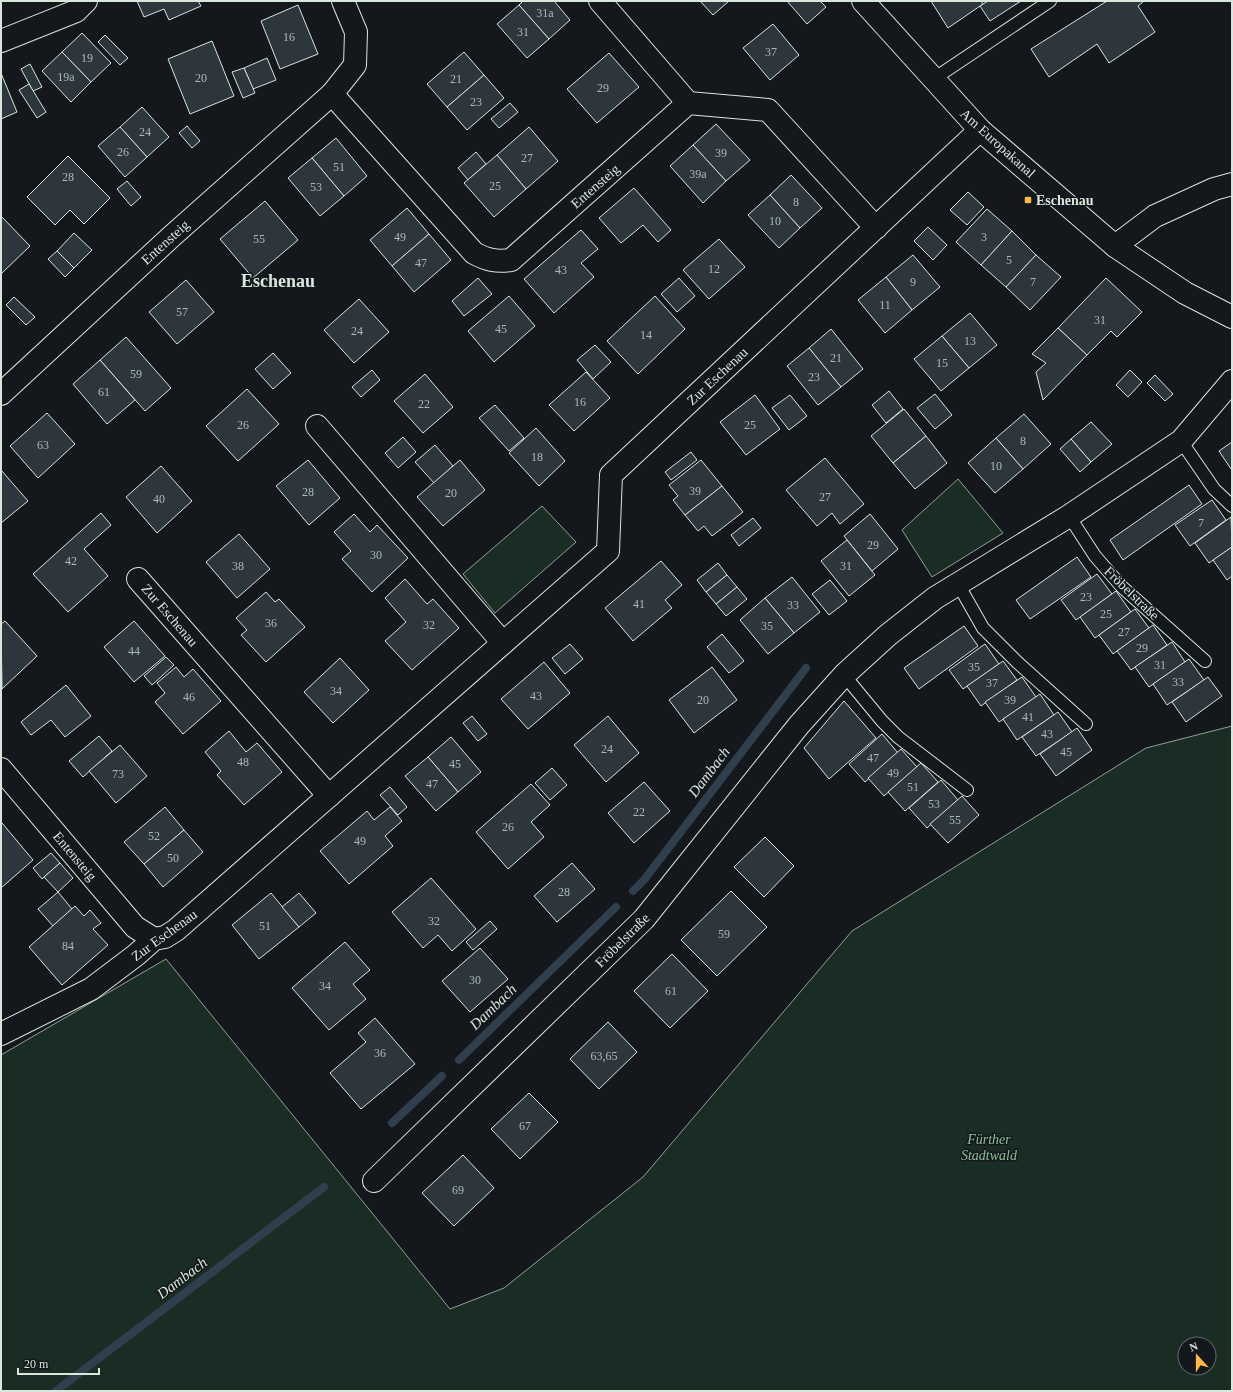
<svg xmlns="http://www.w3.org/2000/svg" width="1233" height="1392" font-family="'Times New Roman',serif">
  <rect width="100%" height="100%" fill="#14181c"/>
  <!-- green -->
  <g fill="#1a2d24" stroke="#939e99" fill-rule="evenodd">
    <path d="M958 479 1003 533 932 577 902 530Z"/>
    <path d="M542 506 576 542 495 613 463 574Z"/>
    <path d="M1232 726V1391H1V1055L166 959 450 1309 504 1288 643 1177 852 931 1146 748ZM1185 1344H1209V1368H1185Z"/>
  </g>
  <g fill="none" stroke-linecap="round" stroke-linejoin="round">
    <!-- stream -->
    <g stroke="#2f3f4d" stroke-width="8">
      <path d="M633 891 644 880 806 668"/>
      <path d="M459 1060 616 907"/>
      <path d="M392 1123 442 1076"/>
      <path d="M56 1391 324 1187"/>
    </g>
  </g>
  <!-- building -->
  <g fill="#2c363c" stroke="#d8e6dc">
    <path d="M137 1H198L201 6 169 20 164 9 144 17Z"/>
    <path d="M523 1H554L570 20 549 39 519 5Z"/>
    <path d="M700 1H729L713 15Z"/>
    <path d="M787 1H820L826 7 807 24Z"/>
    <path d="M931 1H981L983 4 948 28Z"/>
    <path d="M988 1H1021L990 21 980 6Z"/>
    <path d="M1107 1H1144L1138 6 1155 32 1109 63 1097 44 1049 77 1031 49Z"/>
    <path d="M298 5 318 54 280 69 261 21Z"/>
    <path d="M519 5 549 39 527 58 497 24Z"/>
    <path d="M773 24 799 55 770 80 743 48Z"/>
    <path d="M82 33 111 63 91 82 62 52Z"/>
    <path d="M105 35 128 58 120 65 98 42Z"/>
    <path d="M212 41 234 96 190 114 168 59Z"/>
    <path d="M62 52 91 82 71 102 42 71Z"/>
    <path d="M464 52 484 75 447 107 427 84Z"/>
    <path d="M609 53 639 87 597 123 567 89Z"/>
    <path d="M267 58 276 80 253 89 244 68Z"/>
    <path d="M30 64 42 87 33 91 21 69Z"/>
    <path d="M244 68 255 93 243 98 232 72Z"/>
    <path d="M1 73 17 112 1 119Z"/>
    <path d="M484 75 504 98 467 130 447 107Z"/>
    <path d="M29 84 46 112 37 118 19 90Z"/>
    <path d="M510 103 518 112 499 128 491 119Z"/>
    <path d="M142 107 169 137 147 157 120 127Z"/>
    <path d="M716 124 750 160 726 181 693 145Z"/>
    <path d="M187 126 200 141 192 148 179 133Z"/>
    <path d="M120 127 147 157 125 177 98 146Z"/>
    <path d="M529 127 558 161 526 189 497 155Z"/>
    <path d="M336 138 367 176 344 196 312 158Z"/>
    <path d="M693 145 726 181 703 203 670 166Z"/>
    <path d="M476 152 486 164 468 180 458 168Z"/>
    <path d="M497 155 526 189 494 217 464 183Z"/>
    <path d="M68 156 110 198 84 224 70 210 55 225 27 197Z"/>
    <path d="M312 158 344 196 320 216 288 178Z"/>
    <path d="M791 175 822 208 800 228 770 195Z"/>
    <path d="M127 181 141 197 131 206 117 189Z"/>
    <path d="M634 188 671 230 658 242 643 225 621 243 599 218Z"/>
    <path d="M968 192 984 207 967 225 950 210Z"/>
    <path d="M770 195 800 228 779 248 748 215Z"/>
    <path d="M265 201 298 240 253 278 220 239Z"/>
    <path d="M407 208 429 234 392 266 370 240Z"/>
    <path d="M987 209 1012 231 981 265 956 242Z"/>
    <path d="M1 216 30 246 1 274Z"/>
    <path d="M928 227 947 245 933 260 914 241Z"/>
    <path d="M581 230 598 249 581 263 594 277 554 313 524 279Z"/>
    <path d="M1012 231 1036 255 1006 287 981 265Z"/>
    <path d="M74 233 92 250 74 268 57 251Z"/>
    <path d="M429 234 451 260 414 292 392 266Z"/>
    <path d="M719 239 745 267 709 299 683 270Z"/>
    <path d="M57 251 74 268 65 277 48 259Z"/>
    <path d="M913 255 940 287 912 310 886 277Z"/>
    <path d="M1036 255 1061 277 1030 310 1006 287Z"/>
    <path d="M886 277 912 310 885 333 858 300Z"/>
    <path d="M478 278 492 294 464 316 452 301Z"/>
    <path d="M679 278 695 296 677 312 661 294Z"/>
    <path d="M1106 278 1142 312 1117 337 1111 331 1087 355 1058 328Z"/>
    <path d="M186 280 214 312 177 344 149 312Z"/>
    <path d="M509 296 535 326 494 362 468 331Z"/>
    <path d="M655 296 685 329 638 374 607 341Z"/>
    <path d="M14 297 35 317 26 325 6 305Z"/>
    <path d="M359 299 389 332 354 363 324 330Z"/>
    <path d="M970 313 997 345 969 368 942 336Z"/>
    <path d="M1058 328 1087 355 1043 400 1036 372 1046 363 1032 354Z"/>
    <path d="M831 329 863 369 841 387 809 348Z"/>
    <path d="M942 336 969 368 941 391 914 359Z"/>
    <path d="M126 337 171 388 145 411 100 360Z"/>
    <path d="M595 345 611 362 593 379 577 360Z"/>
    <path d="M809 348 841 387 818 405 787 366Z"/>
    <path d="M273 353 291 373 273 389 255 369Z"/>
    <path d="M100 360 135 400 107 424 73 384Z"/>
    <path d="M372 370 380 380 361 397 352 387Z"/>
    <path d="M1130 370 1142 382 1128 397 1116 385Z"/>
    <path d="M586 372 610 398 574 431 549 405Z"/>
    <path d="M425 374 453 407 423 433 394 401Z"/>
    <path d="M1155 375 1173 394 1165 401 1147 383Z"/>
    <path d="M247 389 279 424 238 461 206 426Z"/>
    <path d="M889 391 903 409 886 423 872 405Z"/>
    <path d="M935 394 952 415 935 429 917 408Z"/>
    <path d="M755 395 780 429 746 455 720 422Z"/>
    <path d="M790 395 807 416 789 430 772 408Z"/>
    <path d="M495 405 524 438 509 451 479 418Z"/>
    <path d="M904 409 926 436 893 463 871 436Z"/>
    <path d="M47 413 75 444 38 478 10 446Z"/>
    <path d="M1024 414 1051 444 1023 469 996 438Z"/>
    <path d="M1091 422 1112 444 1091 462 1071 439Z"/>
    <path d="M536 428 565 461 539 486 509 453Z"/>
    <path d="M926 436 947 463 915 489 893 463Z"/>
    <path d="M403 437 416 452 398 468 385 453Z"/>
    <path d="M996 438 1023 469 995 493 968 463Z"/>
    <path d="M1071 439 1091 462 1080 472 1060 449Z"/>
    <path d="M1232 442V469H1231L1219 451Z"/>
    <path d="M435 445 453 466 434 483 415 462Z"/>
    <path d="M691 452 697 460 671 480 665 472Z"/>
    <path d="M825 458 864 504 840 524 832 513 817 526 786 490Z"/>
    <path d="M308 460 340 498 309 525 276 486Z"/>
    <path d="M460 460 485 490 443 526 417 497Z"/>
    <path d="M701 460 722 486 685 515 673 500 678 496 669 485Z"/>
    <path d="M161 466 192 501 157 533 126 497Z"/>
    <path d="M1 470 28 501 1 523Z"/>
    <path d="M1189 485 1202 504 1123 560 1110 540Z"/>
    <path d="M722 486 743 512 712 536 704 526 698 531 685 515Z"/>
    <path d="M1212 500 1226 520 1190 546 1175 525Z"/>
    <path d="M101 513 111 525 84 549 108 576 68 612 33 574Z"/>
    <path d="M354 514 370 532 377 525 408 558 372 592 342 559 351 551 334 532Z"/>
    <path d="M870 514 898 549 872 571 844 536Z"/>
    <path d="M1231 517 1232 547 1209 563 1195 543Z"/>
    <path d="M753 518 761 528 739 546 731 535Z"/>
    <path d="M239 534 270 569 237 598 206 562Z"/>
    <path d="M847 540 875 575 849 596 821 561Z"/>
    <path d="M1232 547V576L1227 580 1213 560Z"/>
    <path d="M1077 557 1091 577 1030 619 1016 600Z"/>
    <path d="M661 561 682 585 665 600 672 608 633 641 605 608Z"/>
    <path d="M718 563 727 575 706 592 697 580Z"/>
    <path d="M1097 574 1112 594 1076 620 1061 600Z"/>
    <path d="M727 575 737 587 716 604 706 592Z"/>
    <path d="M792 577 820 612 794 633 765 598Z"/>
    <path d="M405 579 427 604 433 599 459 628 412 670 385 641 406 622 385 598Z"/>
    <path d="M830 580 847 601 829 615 812 594Z"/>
    <path d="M737 587 747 599 726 616 716 604Z"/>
    <path d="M1116 591 1131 612 1095 638 1080 617Z"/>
    <path d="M266 592 275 602 279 599 305 627 266 662 241 635 247 630 236 618Z"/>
    <path d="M765 598 794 633 768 654 740 620Z"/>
    <path d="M1135 609 1149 628 1113 654 1099 635Z"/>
    <path d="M5 621 37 656 2 689 1 624Z"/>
    <path d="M134 621 165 656 134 682 104 647Z"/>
    <path d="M1153 625 1167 645 1131 670 1117 651Z"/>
    <path d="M964 626 978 646 919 689 904 668Z"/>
    <path d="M722 634 744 661 729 673 707 647Z"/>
    <path d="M1172 642 1185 662 1149 687 1135 667Z"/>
    <path d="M570 644 583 659 565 674 552 658Z"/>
    <path d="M985 644 999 664 963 689 949 670Z"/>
    <path d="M166 657 174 665 152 685 144 676Z"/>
    <path d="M340 658 369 690 333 723 304 692Z"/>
    <path d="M1189 659 1204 680 1167 705 1153 684Z"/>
    <path d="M1003 661 1017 680 981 706 967 686Z"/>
    <path d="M544 662 570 693 528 729 501 699Z"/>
    <path d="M176 667 184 677 193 669 221 701 183 734 155 702 165 693 157 683Z"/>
    <path d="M712 667 737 700 694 733 669 700Z"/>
    <path d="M1022 677 1036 697 999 722 985 702Z"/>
    <path d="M1208 677 1222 696 1186 722 1172 702Z"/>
    <path d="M66 685 91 716 65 737 51 720 31 735 21 722Z"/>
    <path d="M1040 694 1054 715 1017 740 1003 719Z"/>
    <path d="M844 701 876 738 829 779 804 748Z"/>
    <path d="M1058 712 1072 732 1036 756 1022 737Z"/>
    <path d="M472 716 487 734 478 741 463 723Z"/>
    <path d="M608 716 639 753 606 782 574 745Z"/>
    <path d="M1077 728 1092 750 1056 776 1040 754Z"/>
    <path d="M229 731 246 752 257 743 282 772 244 805 217 775 221 771 205 752Z"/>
    <path d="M882 734 898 753 865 782 849 764Z"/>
    <path d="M99 736 112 751 83 777 69 761Z"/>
    <path d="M451 737 481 772 458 792 428 757Z"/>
    <path d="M120 745 147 776 116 803 89 771Z"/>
    <path d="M901 749 917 767 884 796 868 778Z"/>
    <path d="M428 757 458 792 436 811 405 776Z"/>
    <path d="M921 763 938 782 905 811 888 792Z"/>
    <path d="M552 768 567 785 550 800 535 783Z"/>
    <path d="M941 780 958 800 927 828 909 808Z"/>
    <path d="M644 782 670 811 634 843 608 813Z"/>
    <path d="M531 784 550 805 531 822 544 837 508 869 476 832Z"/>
    <path d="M390 787 407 807 398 815 380 795Z"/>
    <path d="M962 796 979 815 948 843 930 824Z"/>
    <path d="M165 807 184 830 144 864 124 842Z"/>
    <path d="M390 807 402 821 385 836 393 846 349 884 320 851 367 811 374 820Z"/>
    <path d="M2 823 33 860 1 888V824Z"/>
    <path d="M184 830 203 852 163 887 144 864Z"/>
    <path d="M765 837 794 866 764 897 734 867Z"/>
    <path d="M51 853 60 863 42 879 33 868Z"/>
    <path d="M60 863 73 878 58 892 44 877Z"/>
    <path d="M572 863 595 889 557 922 534 896Z"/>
    <path d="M431 878 476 929 452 951 438 935 423 948 392 912Z"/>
    <path d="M731 891 767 927 717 976 681 940Z"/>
    <path d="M58 892 72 909 53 926 38 909Z"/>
    <path d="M271 893 299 927 259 959 232 925Z"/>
    <path d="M299 893 316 913 299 927 282 907Z"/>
    <path d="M75 906 84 916 90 910 101 923 93 929 108 945 62 985 29 947Z"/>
    <path d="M490 921 497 929 473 950 466 942Z"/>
    <path d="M345 942 370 970 353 984 366 999 329 1030 292 988Z"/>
    <path d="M480 948 508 979 470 1012 442 981Z"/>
    <path d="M672 954 708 991 670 1028 634 991Z"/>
    <path d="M375 1018 415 1064 361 1109 330 1073 366 1042 358 1033Z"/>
    <path d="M608 1022 637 1052 599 1089 570 1059Z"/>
    <path d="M529 1093 558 1122 520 1159 491 1129Z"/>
    <path d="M463 1155 494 1188 454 1226 422 1193Z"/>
  </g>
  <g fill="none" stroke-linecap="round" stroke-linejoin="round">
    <!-- lane casing -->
    <g stroke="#d8e6dc" stroke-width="14">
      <g id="lane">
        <path d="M932 80 1050 1"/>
        <path d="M1181 441 1214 489 1232 506"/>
        <path d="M1069 516 1095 556 1122 587 1205 661"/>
        <path d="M958 584 983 628 1017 662 1086 724"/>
        <path d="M844 675 882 721 898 737 967 790"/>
      </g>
    </g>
    <!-- street casing -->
    <g stroke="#d8e6dc" stroke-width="24">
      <g id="street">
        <path d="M600 1 688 103"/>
        <path d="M1 41 76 11 86 1"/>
        <path d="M332 94 474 253C487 260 496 262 511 260L688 103 768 110 876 228"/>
        <path d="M1115 246 1155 216 1214 189 1232 184"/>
        <path d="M1 394 172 236 332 94 355 65 356 32 343 1"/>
        <path d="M317 426 503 643"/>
        <path d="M138 579 329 796"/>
        <path d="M1 769 135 927 154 939"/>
        <path d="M1 1034 91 989 136 955 154 939 165 937 176 930 608 551 611 475 980 130"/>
        <path d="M374 1181 644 919 799 725 844 675 888 635 935 598 1069 516 1181 441 1232 381"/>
      </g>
    </g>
    <!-- secondary casing -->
    <g stroke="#d8e6dc" stroke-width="24">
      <path id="secondary" d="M863 1 980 130 1115 246 1185 293 1232 317"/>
    </g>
    <!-- lane -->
    <use href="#lane" stroke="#14181c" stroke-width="12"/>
    <!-- street -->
    <use href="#street" stroke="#14181c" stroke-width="22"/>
    <!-- secondary -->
    <use href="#secondary" stroke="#14181c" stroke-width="22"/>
  </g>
  <!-- markers -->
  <rect fill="#ffb74d" stroke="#14181c" stroke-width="1.5" x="1024" y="196" width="8" height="8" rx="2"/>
  <g text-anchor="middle" stroke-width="3" stroke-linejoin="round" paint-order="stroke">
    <!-- number labels -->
    <g font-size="12" fill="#adbab4">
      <text x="545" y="17">31a</text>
      <text x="523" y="36">31</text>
      <text x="289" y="41">16</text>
      <text x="771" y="56">37</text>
      <text x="87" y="62">19</text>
      <text x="66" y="81">19a</text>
      <text x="201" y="82">20</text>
      <text x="456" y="83">21</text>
      <text x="603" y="92">29</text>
      <text x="476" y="106">23</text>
      <text x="145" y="136">24</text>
      <text x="123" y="156">26</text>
      <text x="721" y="157">39</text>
      <text x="527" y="162">27</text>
      <text x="339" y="171">51</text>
      <text x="698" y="178">39a</text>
      <text x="68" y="181">28</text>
      <text x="495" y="190">25</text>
      <text x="316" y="191">53</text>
      <text x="796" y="206">8</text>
      <text x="775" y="225">10</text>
      <text x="400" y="241">49</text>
      <text x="984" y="241">3</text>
      <text x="259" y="243">55</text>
      <text x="1009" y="264">5</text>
      <text x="421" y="267">47</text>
      <text x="714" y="273">12</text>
      <text x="561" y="274">43</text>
      <text x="913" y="286">9</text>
      <text x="1033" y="286">7</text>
      <text x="885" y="309">11</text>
      <text x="182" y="316">57</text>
      <text x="1100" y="324">31</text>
      <text x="501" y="333">45</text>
      <text x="357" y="335">24</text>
      <text x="646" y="339">14</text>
      <text x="970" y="345">13</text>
      <text x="836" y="362">21</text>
      <text x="942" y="367">15</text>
      <text x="136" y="378">59</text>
      <text x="814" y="381">23</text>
      <text x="104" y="396">61</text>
      <text x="580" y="406">16</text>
      <text x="424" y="408">22</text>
      <text x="243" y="429">26</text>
      <text x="750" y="429">25</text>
      <text x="1023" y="445">8</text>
      <text x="43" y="449">63</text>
      <text x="537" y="461">18</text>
      <text x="996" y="470">10</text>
      <text x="695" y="495">39</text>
      <text x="308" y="496">28</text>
      <text x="451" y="497">20</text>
      <text x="825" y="501">27</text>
      <text x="159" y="503">40</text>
      <text x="1201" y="527">7</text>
      <text x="873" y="549">29</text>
      <text x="376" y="559">30</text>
      <text x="71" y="565">42</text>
      <text x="238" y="570">38</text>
      <text x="846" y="570">31</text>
      <text x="1086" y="601">23</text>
      <text x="639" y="608">41</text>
      <text x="793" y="609">33</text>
      <text x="1106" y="618">25</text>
      <text x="271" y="627">36</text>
      <text x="429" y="629">32</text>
      <text x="767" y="630">35</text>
      <text x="1124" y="636">27</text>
      <text x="1142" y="652">29</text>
      <text x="134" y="655">44</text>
      <text x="1160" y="669">31</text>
      <text x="974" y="671">35</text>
      <text x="1178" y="686">33</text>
      <text x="992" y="687">37</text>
      <text x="336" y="695">34</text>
      <text x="536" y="700">43</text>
      <text x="189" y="701">46</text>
      <text x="703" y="704">20</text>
      <text x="1010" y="704">39</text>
      <text x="1028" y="721">41</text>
      <text x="1047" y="738">43</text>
      <text x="607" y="753">24</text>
      <text x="1066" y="756">45</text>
      <text x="873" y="762">47</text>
      <text x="243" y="766">48</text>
      <text x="455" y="768">45</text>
      <text x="893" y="777">49</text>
      <text x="118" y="778">73</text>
      <text x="432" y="788">47</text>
      <text x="913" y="791">51</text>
      <text x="934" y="808">53</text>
      <text x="639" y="816">22</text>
      <text x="955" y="824">55</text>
      <text x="508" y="831">26</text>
      <text x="154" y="840">52</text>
      <text x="360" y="845">49</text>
      <text x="173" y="862">50</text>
      <text x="564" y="896">28</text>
      <text x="434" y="925">32</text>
      <text x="265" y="930">51</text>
      <text x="724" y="938">59</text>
      <text x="68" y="950">84</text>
      <text x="475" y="984">30</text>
      <text x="325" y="990">34</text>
      <text x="671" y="995">61</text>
      <text x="380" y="1057">36</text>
      <text x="604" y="1060">63,65</text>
      <text x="525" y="1130">67</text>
      <text x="458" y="1194">69</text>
    </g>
    <!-- street labels -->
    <g font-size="14" fill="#d8e6dc" stroke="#14181c">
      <text transform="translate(998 143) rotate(42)" y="5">Am Europakanal</text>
      <text transform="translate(595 186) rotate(-41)" y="5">Entensteig</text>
      <text transform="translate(165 242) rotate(-42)" y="5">Entensteig</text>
      <text transform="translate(717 376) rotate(-43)" y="5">Zur Eschenau</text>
      <text transform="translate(1132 593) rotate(44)" y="5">Fröbelstraße</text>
      <text transform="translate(170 615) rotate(49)" y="5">Zur Eschenau</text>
      <text transform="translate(75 856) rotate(50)" y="5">Entensteig</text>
      <text transform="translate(164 935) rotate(-36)" y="5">Zur Eschenau</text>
      <text transform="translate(622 940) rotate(-45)" y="5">Fröbelstraße</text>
    </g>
    <!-- poi labels -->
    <g font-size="14" font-weight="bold" fill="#d8e6dc" stroke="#14181c" text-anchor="start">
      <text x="1036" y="205">Eschenau</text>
    </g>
    <!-- park labels -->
    <g font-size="14" font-style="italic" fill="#8ac095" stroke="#14181c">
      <text x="989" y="1144">Fürther<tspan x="989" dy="16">Stadtwald</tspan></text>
    </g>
    <!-- water labels -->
    <g font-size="15" font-style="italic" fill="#d8e6dc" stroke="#14181c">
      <text transform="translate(709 772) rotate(-53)" y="5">Dambach</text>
      <text transform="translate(493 1007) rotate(-44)" y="5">Dambach</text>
      <text transform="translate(182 1278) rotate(-37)" y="5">Dambach</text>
    </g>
    <!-- district labels -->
    <g font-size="18" font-weight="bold" fill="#d8e6dc" stroke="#14181c">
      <text x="278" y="287">Eschenau</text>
    </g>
  </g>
  <!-- border -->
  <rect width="1233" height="1392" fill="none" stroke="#d8e6dc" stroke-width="4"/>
  <!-- north arrow -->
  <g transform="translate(1197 1356) rotate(339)"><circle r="19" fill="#14181c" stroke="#626a69"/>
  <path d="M0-3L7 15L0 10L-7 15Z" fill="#ffb74d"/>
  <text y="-6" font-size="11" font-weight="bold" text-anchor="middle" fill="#d8e6dc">N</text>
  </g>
  <!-- scale -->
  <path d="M18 1368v6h81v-6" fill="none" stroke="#d8e6dc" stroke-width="2"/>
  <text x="24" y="1368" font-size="12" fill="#d8e6dc" stroke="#14181c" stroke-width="3" paint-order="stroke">20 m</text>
</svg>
